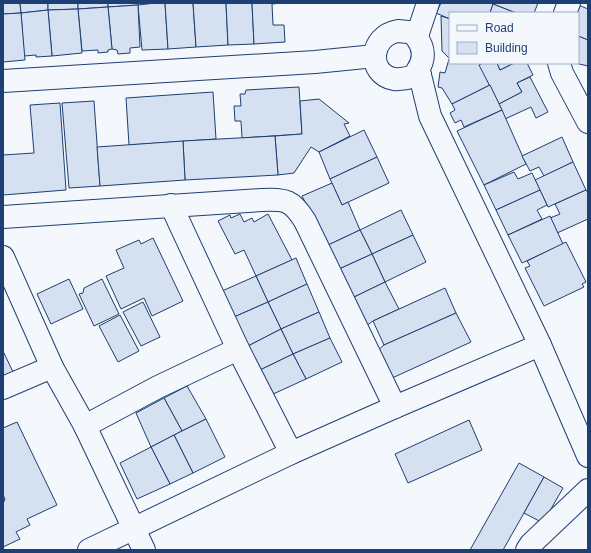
<svg xmlns="http://www.w3.org/2000/svg" width="591" height="553" font-family="Helvetica,sans-serif">
  <rect width="100%" height="100%" fill="#f4f7fb"/>
  <!-- building -->
  <g fill="#d5e0f0" stroke="#1d3f73">
    <path d="M3 3H20L21 13 3 14Z"/>
    <path d="M20 3H48V10L21 13Z"/>
    <path d="M48 3H78V9L48 10Z"/>
    <path d="M78 3H108V7L78 9Z"/>
    <path d="M108 3H138V5L108 7Z"/>
    <path d="M156 3H165L168 49 142 50 138 5Z"/>
    <path d="M165 3H193L196 47 168 49Z"/>
    <path d="M193 3H226L228 45 196 47Z"/>
    <path d="M226 3H252L254 44 228 45Z"/>
    <path d="M252 3H281L272 4 273 25H284L285 42 254 44Z"/>
    <path d="M441 3H491L493 4 490 13H450V19L436 13Z"/>
    <path d="M494 3H538L534 13H516L493 4Z"/>
    <path d="M493 4 516 13H490Z"/>
    <path d="M576 4 588 9V40L578 36V13H572Z"/>
    <path d="M138 5 140 47 130 48V53L118 54 117 50 112 49 108 7Z"/>
    <path d="M108 7 112 49 108 50V52L98 53V50L82 51 78 9Z"/>
    <path d="M78 9 82 53 52 56 48 10Z"/>
    <path d="M48 10 52 56 36 57V55L24 56 21 13Z"/>
    <path d="M21 13 25 60 3 62V14Z"/>
    <path d="M441 16 450 19V59L442 51Z"/>
    <path d="M578 36 588 40V66L575 63H578Z"/>
    <path d="M449 59 450 63H479L490 85 452 104 442 88 438 87 440 72 445 73Z"/>
    <path d="M483 63H497L500 70 514 63H527L533 75 517 83 522 92 499 104 479 65Z"/>
    <path d="M497 63H514L500 70Z"/>
    <path d="M530 77 548 112 536 118 531 107 505 119 499 104 522 92 517 83Z"/>
    <path d="M490 85 502 110 464 127 461 120 455 123 450 113 455 110 452 104Z"/>
    <path d="M299 87 302 134 242 138 241 121H235L234 106H241L240 94H245L246 90Z"/>
    <path d="M213 92 216 139 129 145 126 98Z"/>
    <path d="M319 99 349 123 344 124 350 136 319 152 311 147 294 173 278 175 275 136 302 134 300 101Z"/>
    <path d="M94 101 100 186 69 188 62 103Z"/>
    <path d="M60 103 66 190 3 195V155L34 153 30 105Z"/>
    <path d="M502 110 526 164 484 185 457 131Z"/>
    <path d="M364 130 377 157 330 179 319 152Z"/>
    <path d="M275 136 278 175 185 180 183 141Z"/>
    <path d="M562 137 573 162 544 176 539 167 530 171 522 156Z"/>
    <path d="M183 141 185 180 100 186 97 147Z"/>
    <path d="M377 157 389 183 342 205 330 179Z"/>
    <path d="M573 162 586 190 548 207 535 180Z"/>
    <path d="M514 172 518 179 532 173 540 190 496 210 484 185Z"/>
    <path d="M332 183 342 205 348 202 360 230 326 246 302 196Z"/>
    <path d="M540 190 547 205 537 210 542 219 508 235 496 210Z"/>
    <path d="M586 190 588 193V219L557 233 550 218 560 214 555 204Z"/>
    <path d="M401 210 413 235 372 254 360 230Z"/>
    <path d="M240 214 244 222 252 218 254 222 268 214 292 260 256 276 244 250 235 254 218 221 230 215 231 218Z"/>
    <path d="M550 216 563 244 522 263 508 235Z"/>
    <path d="M360 230 372 254 337 270 326 246Z"/>
    <path d="M413 235 426 262 385 282 372 254Z"/>
    <path d="M153 238 183 301 152 316 144 298 121 309 106 276 124 268 116 250 139 240 141 244Z"/>
    <path d="M566 242 586 282 582 284 584 287 544 306 525 268 530 266 527 261Z"/>
    <path d="M372 254 385 282 350 299 337 270Z"/>
    <path d="M296 258 307 284 268 302 256 276Z"/>
    <path d="M256 276 268 302 234 317 222 291Z"/>
    <path d="M69 279 83 309 51 324 37 294Z"/>
    <path d="M102 279 119 314 94 326 79 294 83 293 84 288Z"/>
    <path d="M385 282 399 309 373 321 366 326 350 299Z"/>
    <path d="M307 284 319 312 281 329 268 302Z"/>
    <path d="M445 288 456 313 384 345 373 321Z"/>
    <path d="M143 302 160 337 141 346 123 312Z"/>
    <path d="M268 302 281 329 248 346 234 317Z"/>
    <path d="M319 312 330 338 293 354 281 329Z"/>
    <path d="M456 313 471 342 390 379 377 351 384 345Z"/>
    <path d="M120 315 139 351 118 362 99 326Z"/>
    <path d="M281 329 293 354 260 370 248 346Z"/>
    <path d="M330 338 342 362 306 379 293 354Z"/>
    <path d="M3 351 14 374 3 380Z"/>
    <path d="M293 354 306 379 271 395 260 370Z"/>
    <path d="M187 386 206 419 182 431 164 398Z"/>
    <path d="M164 398 182 431 151 447 136 413Z"/>
    <path d="M206 419 225 457 193 473 174 435Z"/>
    <path d="M469 420 482 450 408 483 395 454Z"/>
    <path d="M17 422 57 505 27 519 30 525 16 532 20 539 3 547V504L5 499 3 495V428Z"/>
    <path d="M174 435 193 473 170 484 151 447Z"/>
    <path d="M151 447 170 484 137 499 120 463Z"/>
    <path d="M519 463 544 477 524 513 503 550H470Z"/>
    <path d="M544 477 563 488 543 523 524 513Z"/>
  </g>
  <g fill="none" stroke-linecap="round" stroke-linejoin="round">
    <!-- minor casing -->
    <g stroke="#1d3f73" stroke-width="24">
      <g id="minor">
        <path d="M565 13 569 3"/>
        <path d="M398 31 418 33 416 37C425 48 425 60 417 71L420 75C412 77 403 80 394 79 367 74 369 36 398 31Z"/>
        <path d="M418 33 428 3"/>
        <path d="M559 63 562 73 588 122"/>
        <path d="M420 75 430 116 540 345 588 456"/>
        <path d="M3 81 315 62 375 56"/>
        <path d="M171 205 238 349"/>
        <path d="M3 217 262 200C286 199 292 200 305 221L395 407"/>
        <path d="M3 257 52 367 85 426 144 550"/>
        <path d="M3 388 52 367"/>
        <path d="M85 426 158 387 238 349 291 453"/>
        <path d="M89 550 291 453 395 407 540 345"/>
        <path d="M527 550 531 544 588 490"/>
      </g>
    </g>
    <!-- minor -->
    <use href="#minor" stroke="#f4f7fb" stroke-width="22"/>
  </g>
  <!-- border -->
  <rect width="591" height="553" fill="none" stroke="#1d3f73" stroke-width="8"/>
  <!-- legend -->
  <rect x="449" y="12" width="130" height="52" fill="#f4f7fb" stroke="#9eadc5"/>
  <rect x="457" y="25" width="20" height="6" fill="#f4f7fb" stroke="#9eadc5"/>
  <text x="485" y="32" font-size="12" fill="#1d3f73">Road</text>
  <rect x="457" y="42" width="20" height="12" fill="#d5e0f0" stroke="#9eadc5"/>
  <text x="485" y="52" font-size="12" fill="#1d3f73">Building</text>
</svg>
